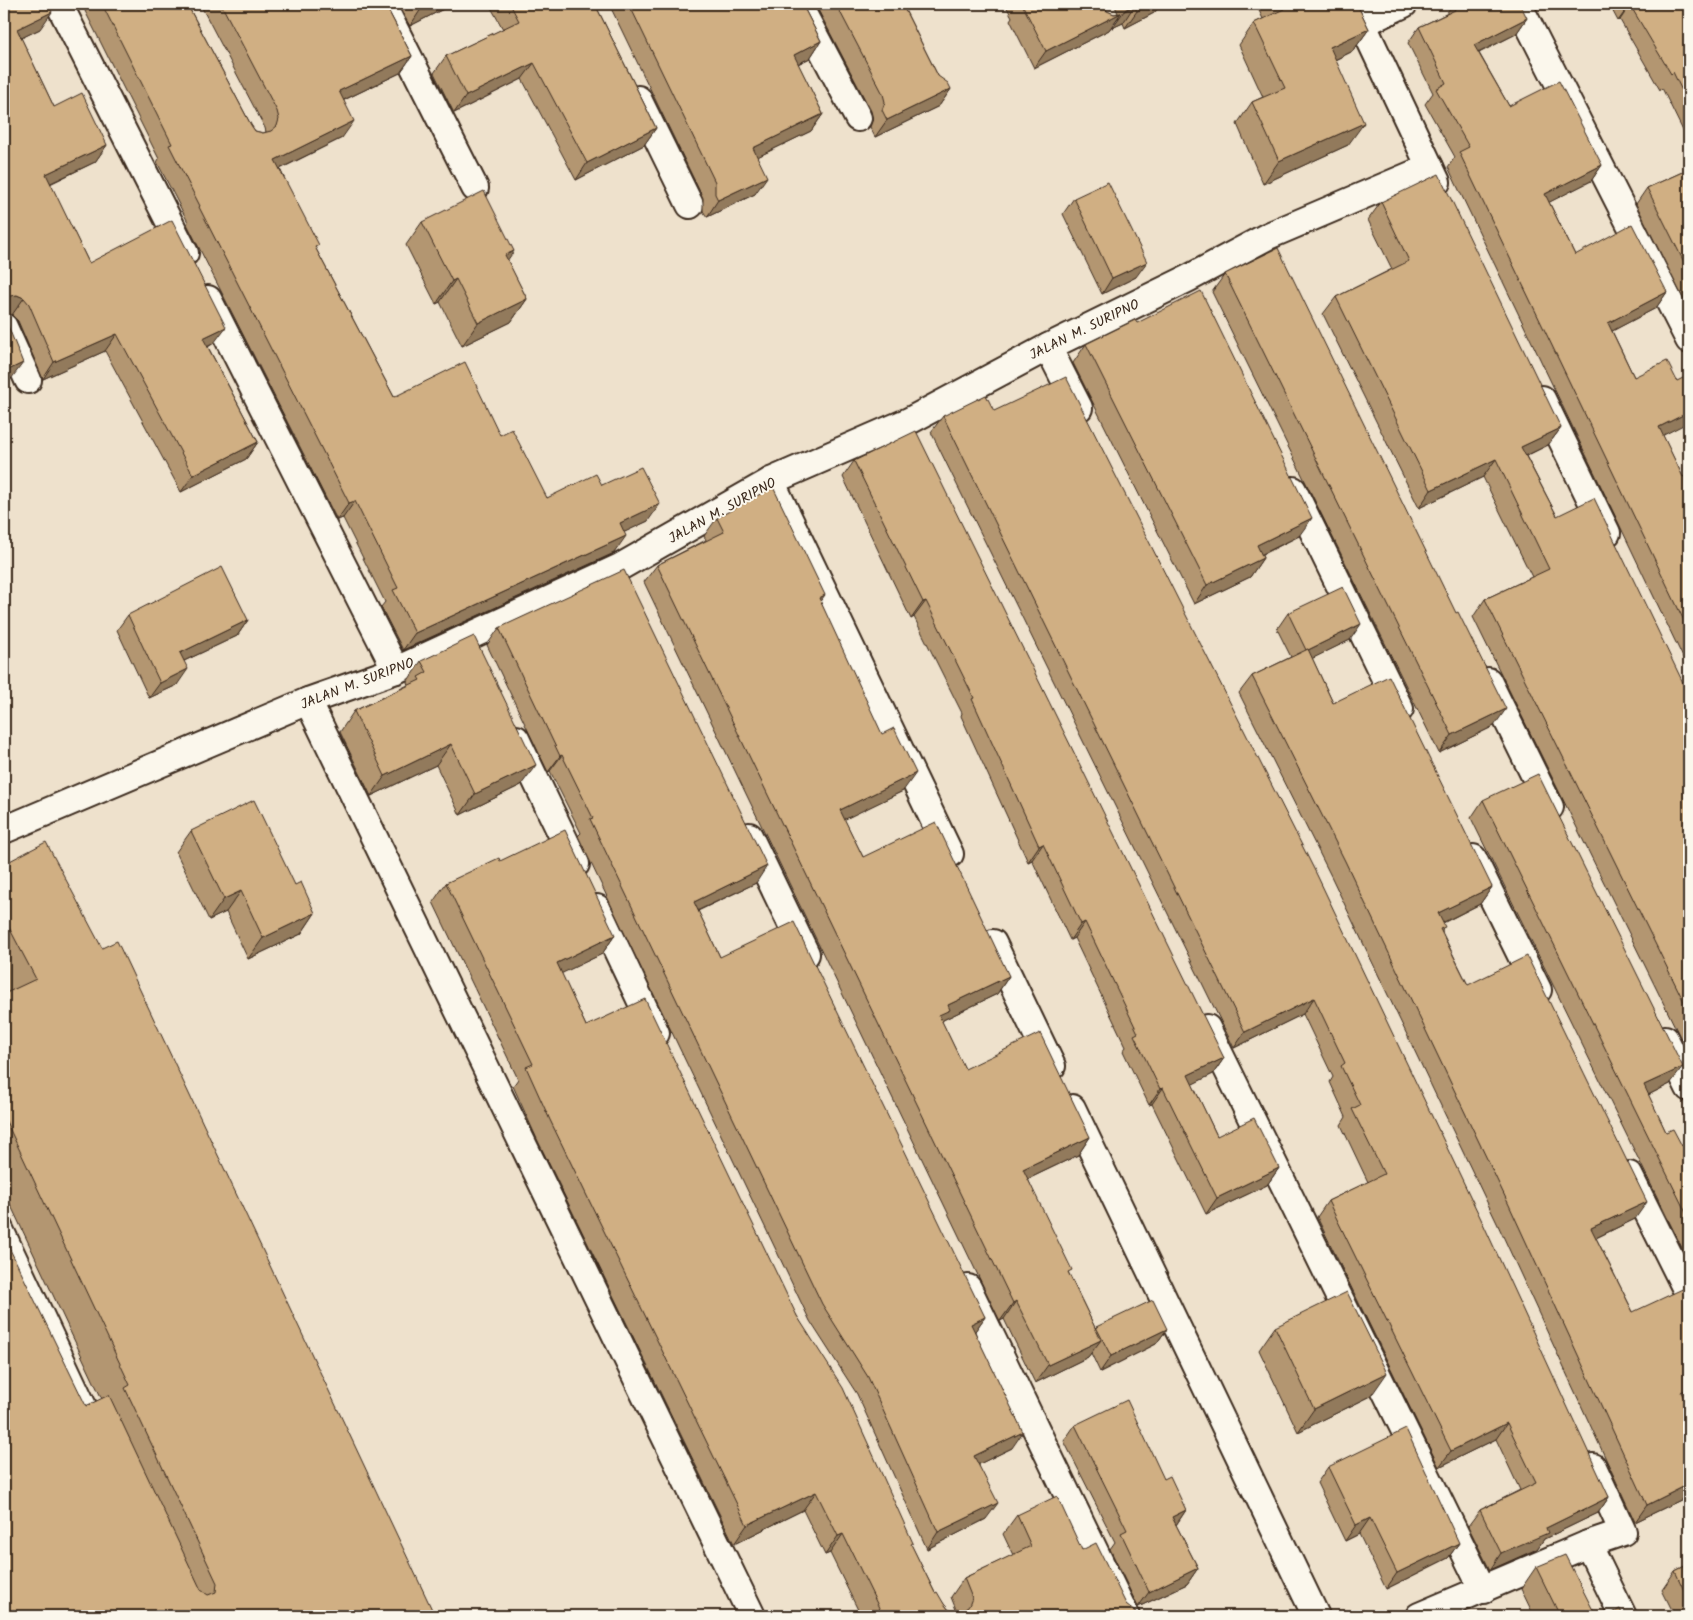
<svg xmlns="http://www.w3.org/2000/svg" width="1693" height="1620" font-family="Kalam,sans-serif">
  <rect width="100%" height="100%" fill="#eee1cc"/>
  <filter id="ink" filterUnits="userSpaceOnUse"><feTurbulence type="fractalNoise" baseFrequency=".02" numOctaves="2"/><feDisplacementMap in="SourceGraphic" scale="10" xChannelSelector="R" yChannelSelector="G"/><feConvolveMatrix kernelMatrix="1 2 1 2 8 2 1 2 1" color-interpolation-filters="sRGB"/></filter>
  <g filter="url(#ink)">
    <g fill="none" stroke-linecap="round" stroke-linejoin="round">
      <!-- lane casing -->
      <g stroke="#3b2a1e" stroke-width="18">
        <path id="lane" d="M4 1224 97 1422"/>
      </g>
      <!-- street casing -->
      <g stroke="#3b2a1e" stroke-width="30">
        <g id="street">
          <path d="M59 4 185 253"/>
          <path d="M382 4 475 188"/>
          <path d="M798 4 858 118"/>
          <path d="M1353 4 1437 182"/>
          <path d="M1518 4 1689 340"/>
          <path d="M1362 24 1404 4"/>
          <path d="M638 99 690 205"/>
          <path d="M208 299 396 670"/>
          <path d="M4 327 28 380"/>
          <path d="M1048 347 1079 408"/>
          <path d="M1542 399 1607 533"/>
          <path d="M771 481 950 854"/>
          <path d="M1293 490 1400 709"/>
          <path d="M1488 681 1550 807"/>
          <path d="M308 701 752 1616"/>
          <path d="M516 739 576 864"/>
          <path d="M4 830 308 701 396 670 620 567 771 481 909 421 1048 347 1189 278 1268 236 1430 167"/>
          <path d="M749 836 806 954"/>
          <path d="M1473 858 1538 990"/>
          <path d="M597 908 656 1033"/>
          <path d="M993 943 1052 1066"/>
          <path d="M1207 1028 1483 1590"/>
          <path d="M1665 1039 1689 1088"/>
          <path d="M1072 1108 1316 1616"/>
          <path d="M1629 1175 1689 1295"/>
          <path d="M968 1288 1126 1616"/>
          <path d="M1588 1544 1623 1616"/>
          <path d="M1419 1616 1588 1544 1623 1532 1593 1467"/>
        </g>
      </g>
      <!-- lane -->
      <use href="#lane" stroke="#fbf7ec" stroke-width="14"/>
      <!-- street -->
      <use href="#street" stroke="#fbf7ec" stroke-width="26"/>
    </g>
    <!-- wall -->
    <g fill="#b39671" stroke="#3b2a1e">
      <path d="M4 4 40 29 21 38 54 107 107 145 95 162 50 184 89 263 214 343 208 347 258 442 246 459 181 492 105 351 43 379 18 321 12 315 5 312Z"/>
      <path d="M90 4H187L251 125 255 131 263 133 266 132 265 128 200 4H385L412 56 400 73 344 100 342 138 280 169 316 249 394 397 500 435 547 498 602 485 648 521 624 532 614 553 403 650 381 607 385 602 343 518 337 520 187 224 188 222 157 162 159 159 85 11Z"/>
      <path d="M397 4H453L410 26Z"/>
      <path d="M489 4H595L656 128 644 145 576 180 522 79 454 113 434 73 446 56 503 29Z"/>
      <path d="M609 4H802L821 41 810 58 798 64 823 114 811 131 757 157 755 194 707 217 703 211V198Z"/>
      <path d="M815 4H902L938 76 951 89 939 106 875 137 870 127 873 119 871 111Z"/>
      <path d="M1005 4H1102L1107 11 1114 14 1118 13 1114 4H1161L1154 13 1125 28 1123 23 1112 28 1118 20 1119 16 1109 30 1034 68 1010 20 1012 17Z"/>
      <path d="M1256 4H1357L1369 29 1353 51 1335 60 1348 145 1263 184 1237 124 1252 102 1263 97 1239 45 1254 23 1263 19Z"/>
      <path d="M1453 4 1527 18 1516 34 1479 53 1509 106 1602 165 1591 181 1549 202 1575 255 1667 292 1656 308 1612 331 1634 377 1677 381 1663 436 1683 477 1689 474V670L1448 167 1455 157 1425 104 1433 93 1408 43 1419 27 1446 14Z"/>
      <path d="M1609 4H1689V143L1662 88 1660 90 1620 20 1618 21Z"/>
      <path d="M1689 167V310L1636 204 1647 188 1689 169Z"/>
      <path d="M1074 198 1136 277 1102 294 1063 214Z"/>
      <path d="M1381 202 1561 428 1548 445 1526 456 1557 516 1689 694V1055L1473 617 1485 599 1532 577 1483 477 1419 508 1323 314 1336 297 1392 269 1368 220Z"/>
      <path d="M422 222 507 260 527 299 511 322 462 346 440 302 436 304 406 245Z"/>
      <path d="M1225 274 1494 726 1439 753 1212 292Z"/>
      <path d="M1137 323 1299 536 1262 555 1263 558 1250 577 1194 604 1073 363 1086 344Z"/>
      <path d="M994 411 1609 1497 1598 1513 1544 1539 1537 1549 1490 1570 1468 1526 1480 1510 1520 1490 1496 1439 1439 1467 1317 1217 1328 1201 1368 1182 1341 1125 1346 1117 1330 1082 1333 1077 1303 1014 1234 1048 931 432 943 416Z"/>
      <path d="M854 461 1224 1058 1213 1074 1192 1084 1217 1136 1279 1168 1267 1185 1206 1214 1152 1104 1149 1105 1123 1051 1126 1047 1074 938 1070 940 1032 860 1028 862 961 716 962 713 914 617 911 619 843 477Z"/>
      <path d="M717 518 820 601 903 791 844 819 863 857 1009 976 997 994 943 1020 942 1022 965 1069 1090 1137 1078 1155 1028 1179 1069 1274 1095 1328 1096 1327 1167 1329 1156 1344 1100 1372 1091 1353 1088 1357 1035 1383 1004 1319 1000 1321 644 582 657 565 706 540 704 536Z"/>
      <path d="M1288 613 1350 640 1312 658 1333 703 1492 887 1480 904 1443 923 1442 932 1468 985 1635 1219 1596 1238 1633 1312 1689 1399 1686 1401 1689 1409V1496L1635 1522 1497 1223 1332 878 1239 693 1252 676 1291 657 1277 629Z"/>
      <path d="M128 615 248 620 237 636 184 661 177 685 149 698 117 630Z"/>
      <path d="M499 628 756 883 698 911 720 957 985 1317 975 1331 1012 1448 979 1464 986 1519 927 1549 857 1394 810 1321 578 836 581 833 550 771 548 772 487 645Z"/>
      <path d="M421 661 521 785 460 815 436 765 371 796 340 732 354 711 408 685 407 682Z"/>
      <path d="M1483 800 1670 1084 1648 1095 1666 1132 1682 1146 1689 1142V1262L1471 818Z"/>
      <path d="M191 831 295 885 315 913 301 934 248 959 226 912 209 920 176 852Z"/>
      <path d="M500 861 615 935 602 954 561 973 586 1026 797 1316 935 1593 944 1604 949 1610 957 1612 951 1597 964 1578 1013 1555 1003 1534 1017 1515 1082 1550 1126 1604 1137 1616H861L830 1553 825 1555 803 1510 734 1544 537 1139 513 1086 518 1079 433 902 446 883Z"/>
      <path d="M4 864 435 1616H4L86 1406 102 1399 4 1191V994L6 993 4 988Z"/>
      <path d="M1275 1327 1371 1396 1298 1432 1259 1350Z"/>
      <path d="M1075 1425 1164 1479 1186 1510 1176 1525 1198 1568 1187 1584 1138 1607 1110 1549 1115 1542 1064 1441Z"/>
      <path d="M1328 1467 1459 1543 1448 1558 1386 1589 1359 1534 1345 1541 1317 1483Z"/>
      <path d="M1689 1564V1616H1675L1662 1590 1675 1571Z"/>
      <path d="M1536 1567 1596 1616H1534L1521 1589Z"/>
    </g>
    <!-- shaded-wall -->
    <g fill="#927a5c" stroke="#3b2a1e">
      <path d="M431 4H453L410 26 421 9Z"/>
      <path d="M1151 4H1161L1154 13 1125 28 1137 11Z"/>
      <path d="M1630 5 1620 20 1618 21 1629 6Z"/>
      <path d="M1134 6 1123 23 1112 28 1124 11Z"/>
      <path d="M52 12 40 29 5 46 17 29Z"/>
      <path d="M1121 13 1109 30 1034 68 1046 51Z"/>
      <path d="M1527 18 1516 34 1464 60 1474 45Z"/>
      <path d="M1369 29 1353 51 1314 70 1330 47Z"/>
      <path d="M821 41 810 58 782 71 794 55Z"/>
      <path d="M412 56 400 73 327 108 339 91Z"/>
      <path d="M534 63 522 79 454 113 466 96Z"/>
      <path d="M951 89 939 106 875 137 887 120Z"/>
      <path d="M823 114 811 131 741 165 753 148Z"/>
      <path d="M354 121 342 138 263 177 275 160Z"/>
      <path d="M1364 123 1348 145 1263 184 1279 161Z"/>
      <path d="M656 128 644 145 576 180 587 163Z"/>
      <path d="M107 145 95 162 34 191 46 174Z"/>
      <path d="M1602 165 1591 181 1534 210 1545 194Z"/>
      <path d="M767 177 755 194 707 217 718 200Z"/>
      <path d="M514 251 498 274 505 255Z"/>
      <path d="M1147 262 1136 277 1102 294 1112 278Z"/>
      <path d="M456 279 440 302 436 304 452 281Z"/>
      <path d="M1667 292 1656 308 1597 339 1608 323Z"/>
      <path d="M17 295 24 298 12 315 4 312V301L10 296Z"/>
      <path d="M527 299 511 322 462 346 478 323Z"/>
      <path d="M226 327 214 343 192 355 203 338Z"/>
      <path d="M117 334 105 351 43 379 54 362Z"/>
      <path d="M23 363 11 379 4 383V372Z"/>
      <path d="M1689 412V422L1648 443 1659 427Z"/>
      <path d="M1561 428 1548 445 1509 464 1521 447Z"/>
      <path d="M258 442 246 459 181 492 193 475Z"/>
      <path d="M1496 459 1483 477 1419 508 1431 490Z"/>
      <path d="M355 501 343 518 337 520 349 503Z"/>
      <path d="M660 504 648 521 608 540 620 523Z"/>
      <path d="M1312 518 1299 536 1244 563 1257 545Z"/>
      <path d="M626 536 614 553 403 650 415 633Z"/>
      <path d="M1263 558 1250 577 1194 604 1207 585Z"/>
      <path d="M825 595 812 612 819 598Z"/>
      <path d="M926 601 914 617 911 619 923 602Z"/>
      <path d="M248 620 237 636 169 668 180 653Z"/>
      <path d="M1361 624 1350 640 1295 667 1306 651Z"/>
      <path d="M188 669 177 685 149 698 160 683Z"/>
      <path d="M1506 709 1494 726 1439 753 1452 735Z"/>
      <path d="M451 744 436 765 371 796 385 776Z"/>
      <path d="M562 755 550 771 548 772 560 756Z"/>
      <path d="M536 765 521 785 460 815 475 794Z"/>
      <path d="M916 773 903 791 827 828 840 810Z"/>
      <path d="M1043 844 1032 860 1028 862 1039 846Z"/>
      <path d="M767 866 756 883 682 918 694 902Z"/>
      <path d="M1689 867V879L1685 869Z"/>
      <path d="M1492 887 1480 904 1426 931 1438 913Z"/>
      <path d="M241 891 226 912 209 920 224 899Z"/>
      <path d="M315 913 301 934 248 959 263 938Z"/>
      <path d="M1085 922 1074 938 1070 940 1081 924Z"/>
      <path d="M615 935 602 954 544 982 557 963Z"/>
      <path d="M1009 976 997 994 943 1020 938 1027 939 1015 948 1005Z"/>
      <path d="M1314 998 1303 1014 1234 1048 1245 1032Z"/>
      <path d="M1224 1058 1213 1074 1177 1092 1188 1075Z"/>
      <path d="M1683 1067 1670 1084 1632 1103 1644 1085Z"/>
      <path d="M1163 1088 1152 1104 1149 1105 1160 1089Z"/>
      <path d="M1090 1137 1078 1155 1011 1187 1023 1169Z"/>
      <path d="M1279 1168 1267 1185 1206 1214 1217 1198Z"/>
      <path d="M1647 1202 1635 1219 1579 1246 1591 1228Z"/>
      <path d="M1016 1301 1004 1319 1000 1321 1013 1303Z"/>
      <path d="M985 1317 973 1334 971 1324Z"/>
      <path d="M1167 1329 1156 1344 1100 1372 1111 1356Z"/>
      <path d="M1101 1340 1088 1357 1035 1383 1048 1365Z"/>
      <path d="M1387 1373 1371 1396 1298 1432 1314 1409Z"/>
      <path d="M1689 1388V1399L1669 1409 1681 1392Z"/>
      <path d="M1507 1423 1496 1439 1439 1467 1451 1451Z"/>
      <path d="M1023 1432 1012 1448 963 1472 974 1456Z"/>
      <path d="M1689 1484V1496L1635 1522 1647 1505Z"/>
      <path d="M816 1492 803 1510 734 1544 747 1525Z"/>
      <path d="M1609 1497 1598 1513 1544 1539 1537 1549 1490 1570 1501 1553 1546 1528Z"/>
      <path d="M998 1503 986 1519 927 1549 938 1532Z"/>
      <path d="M1186 1510 1176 1525 1172 1517Z"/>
      <path d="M1370 1518 1359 1534 1345 1541 1356 1525Z"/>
      <path d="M843 1534 830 1553 825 1555 838 1536Z"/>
      <path d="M1459 1543 1448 1558 1386 1589 1397 1573Z"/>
      <path d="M1198 1568 1187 1584 1138 1607 1149 1592Z"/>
    </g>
    <!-- building -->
    <g fill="#d0af83" stroke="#3b2a1e">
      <path d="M4 4H48L52 12 17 29 54 107 82 93 107 145 46 174 89 263 172 220 226 327 203 338 258 442 193 475 117 334 54 362 29 304 24 298 17 295 10 296 4 302Z"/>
      <path d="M102 4H187L251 125 255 131 263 133 271 131 277 126 279 119 277 111 221 4H385L412 56 339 91 354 121 275 160 319 245 315 247 394 397 465 362 500 435 512 429 547 498 596 474 602 485 641 467 660 504 620 523 626 536 415 633 393 590 398 588 355 501 349 503 199 207 200 206 169 145 172 144Z"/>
      <path d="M419 4H431L421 9Z"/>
      <path d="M510 4H595L656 128 587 163 534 63 466 96 446 56 519 21Z"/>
      <path d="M629 4H802L821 41 794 55 823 114 753 148 767 177 718 200 715 194V182Z"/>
      <path d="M836 4H902L938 76 948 83 951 89 887 120 882 110 885 102 883 94Z"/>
      <path d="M1022 4H1102L1107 11 1114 14 1121 13 1046 51Z"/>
      <path d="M1130 4H1151L1137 11 1134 6 1124 11 1129 7Z"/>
      <path d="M1282 4H1357L1369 29 1330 47 1364 123 1279 161 1252 102 1285 88 1254 23 1284 9Z"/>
      <path d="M1453 4H1520L1527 18 1474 45 1509 106 1559 81 1602 165 1545 194 1575 255 1632 224 1667 292 1608 323 1634 377 1667 361 1677 381 1689 375V412L1659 427 1683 477 1689 474V631L1459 152 1469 147 1436 89 1446 83 1419 27 1455 10Z"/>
      <path d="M1628 4H1689V105L1673 72 1671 74 1630 5 1629 6Z"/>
      <path d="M1689 169V272L1647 188Z"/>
      <path d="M1439 174 1561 428 1521 447 1557 516 1594 498 1688 693 1689 694V867L1685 869 1689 879V1012L1485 599 1549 569 1496 459 1431 490 1336 297 1409 261 1381 202Z"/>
      <path d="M1108 182 1147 262 1112 278 1074 198Z"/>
      <path d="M484 191 514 251 505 255 527 299 478 323 456 279 452 281 422 222Z"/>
      <path d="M1278 248 1456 613 1458 612 1506 709 1452 735 1225 274Z"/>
      <path d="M1201 291 1312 518 1257 545 1263 558 1207 585 1086 344 1135 320 1137 323Z"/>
      <path d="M4 316 23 363 4 372Z"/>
      <path d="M1066 377 1317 875 1481 1219 1609 1497 1546 1528 1548 1533 1501 1553 1480 1510 1536 1483 1507 1423 1451 1451 1328 1201 1384 1174 1352 1109 1360 1105 1341 1066 1345 1063 1314 998 1245 1032 943 416 986 395 994 411Z"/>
      <path d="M916 431 1224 1058 1188 1075 1217 1136 1254 1118 1279 1168 1217 1198 1163 1088 1160 1089 1134 1035 1138 1033 1085 922 1081 924 1043 844 1039 846 972 699 974 698 926 601 923 602 854 461Z"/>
      <path d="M773 487 825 595 819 598 882 734 894 728 916 773 840 810 863 857 936 822 1009 976 948 1005 950 1010 939 1015 965 1069 1040 1033 1090 1137 1023 1169 1072 1270 1068 1272 1101 1340 1048 1365 1016 1301 1013 1303 657 565 724 532 717 518Z"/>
      <path d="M222 567 248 620 180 653 188 669 160 683 128 615Z"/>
      <path d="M624 570 767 866 694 902 720 957 794 922 985 1317 971 1324 1023 1432 974 1456 998 1503 938 1532 868 1377 822 1304 590 819 593 818 562 755 560 756 499 628Z"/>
      <path d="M1343 587 1361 624 1308 650V649L1306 650 1288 613Z"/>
      <path d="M474 636 536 765 475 794 451 744 385 776 354 711 420 680 418 677 427 672 421 661Z"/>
      <path d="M1308 649 1333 703 1389 676 1492 887 1438 913 1445 927 1440 929 1468 985 1527 956 1647 1202 1591 1228 1633 1312 1689 1286V1388L1681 1392 1689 1409V1484L1647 1505 1509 1205 1345 861 1252 676Z"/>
      <path d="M1538 774 1683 1067 1644 1085 1666 1132 1673 1129 1682 1146 1689 1142V1219L1483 800Z"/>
      <path d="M254 800 295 885 301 882 315 913 263 938 241 891 224 899 191 831Z"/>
      <path d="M565 830 615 935 557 963 586 1026 645 999 797 1316 843 1388 913 1543 911 1544 935 1593 937 1592 944 1604 949 1610 956 1612 963 1611 969 1606 972 1598 964 1578 1031 1546 1017 1515 1057 1496 1082 1550 1096 1543 1126 1604 1135 1611 1137 1616H883L843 1534 838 1536 816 1492 747 1525 550 1120 526 1067 533 1064 446 883 499 858 500 861Z"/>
      <path d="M46 842 102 948 117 941 435 1616H4V1237L86 1406 109 1395 201 1590 208 1595 216 1592 217 1583 125 1388 130 1385 4 1117V994L36 979 4 918V864Z"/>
      <path d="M1347 1292 1387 1373 1314 1409 1275 1327Z"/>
      <path d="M1153 1300 1167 1329 1111 1356 1096 1327Z"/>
      <path d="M1127 1400 1164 1479 1170 1476 1186 1510 1172 1517 1198 1568 1149 1592 1121 1533 1127 1530 1075 1425Z"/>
      <path d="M1406 1429 1459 1543 1397 1573 1370 1518 1356 1525 1328 1467Z"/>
      <path d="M1565 1555 1596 1616H1560L1536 1567Z"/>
      <path d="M1689 1564V1601L1675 1571Z"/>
      <path d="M1620 1609 1623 1616H1607Z"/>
    </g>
  </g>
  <g text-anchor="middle" stroke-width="4" stroke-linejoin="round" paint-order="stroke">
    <!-- street labels -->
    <g font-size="14" fill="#3b2a1e" stroke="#fbf7ec">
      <text transform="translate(1084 329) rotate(-26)" y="5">JALAN M. SURIPNO</text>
      <text transform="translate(722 510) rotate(-29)" y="5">JALAN M. SURIPNO</text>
      <text transform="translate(357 683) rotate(-21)" y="5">JALAN M. SURIPNO</text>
    </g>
  </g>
  <!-- margin -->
  <rect width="1693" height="1620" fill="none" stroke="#fbf7ec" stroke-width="20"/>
  <rect x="10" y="10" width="1673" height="1600" fill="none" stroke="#3b2a1e" stroke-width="2" filter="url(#ink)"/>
</svg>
